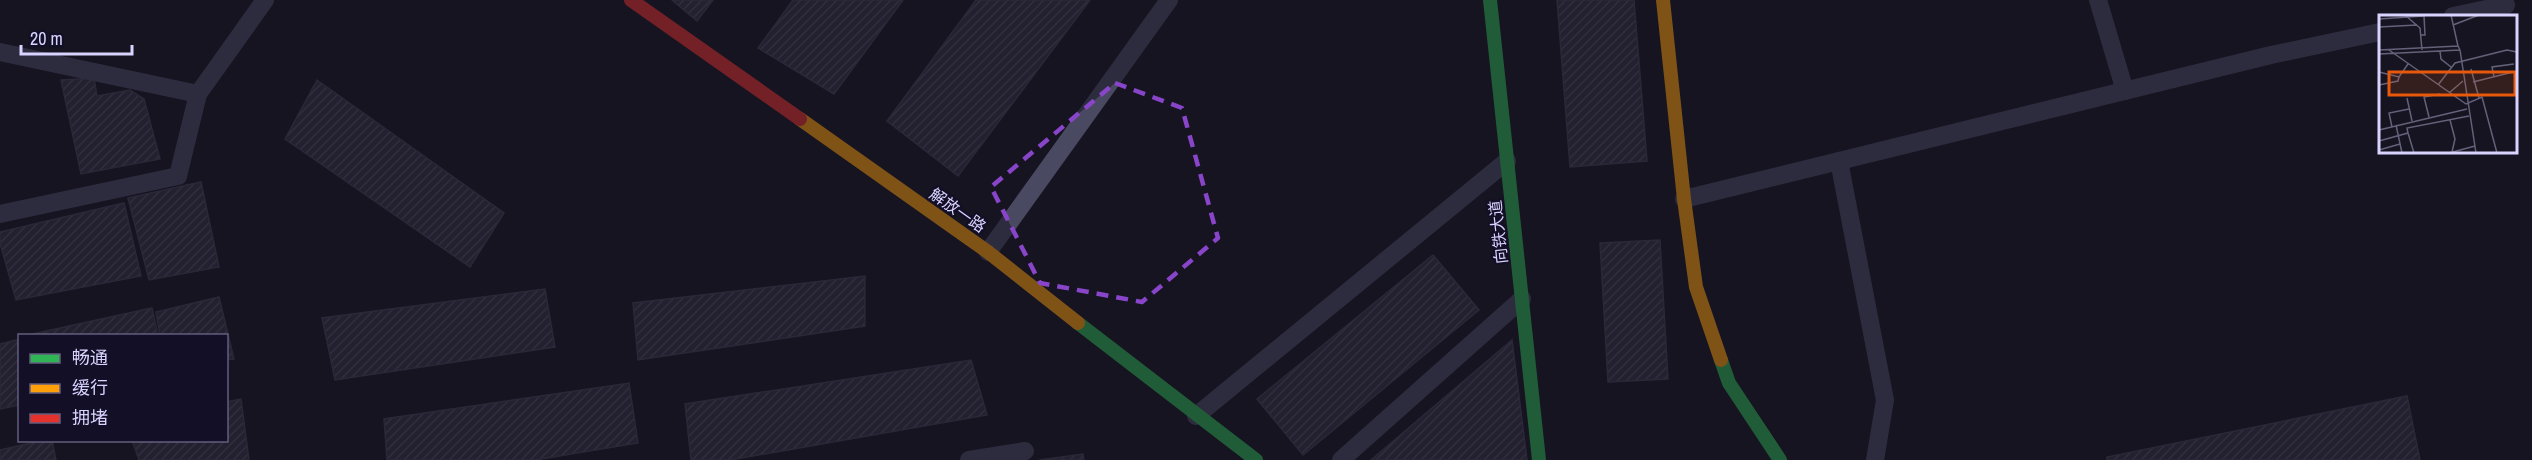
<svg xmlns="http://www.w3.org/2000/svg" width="2532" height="460" font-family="'Archivo Narrow','Noto Sans SC',sans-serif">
  <defs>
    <pattern id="building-hatch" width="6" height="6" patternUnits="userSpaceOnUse" patternTransform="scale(1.5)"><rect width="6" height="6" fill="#343243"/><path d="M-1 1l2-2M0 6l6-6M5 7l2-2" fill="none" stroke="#514f5f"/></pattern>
  </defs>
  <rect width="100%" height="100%" fill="#161421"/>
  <!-- building -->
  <g fill="url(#building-hatch)" stroke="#433f54" stroke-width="1.5">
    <path d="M672 0H713L697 21Z"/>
    <path d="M793 0H903L834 94 758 48Z"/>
    <path d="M976 0H1090L958 176 887 121Z"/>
    <path d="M1557 0H1634L1647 161 1570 167Z"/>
    <path d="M94 78 97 96 130 90 144 99 160 159 81 174 61 80Z"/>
    <path d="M317 80 504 213 470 267 285 139Z"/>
    <path d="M201 182 219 267 149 280 128 198Z"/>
    <path d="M124 203 141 276 16 300 0 243V232Z"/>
    <path d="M1660 240 1668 379 1608 382 1600 243Z"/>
    <path d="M1433 255 1479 310 1303 455 1257 399Z"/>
    <path d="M865 276V326L638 360 633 303Z"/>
    <path d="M545 289 555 347 335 380 322 318Z"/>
    <path d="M219 297 234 359 226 360V336H160L156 312Z"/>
    <path d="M152 308 158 336 28 335Z"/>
    <path d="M20 339V405L0 409V344Z"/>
    <path d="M1512 340 1527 460H1371Z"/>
    <path d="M971 360 987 415 730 460H691L685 404Z"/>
    <path d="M629 383 638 443 535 460H387L384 419Z"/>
    <path d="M2407 396 2420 460H2107V457Z"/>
    <path d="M241 399 249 460H139L132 440H226V402Z"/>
    <path d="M44 440H52L56 460H0V450Z"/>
    <path d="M1083 454 1084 460H1039Z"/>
  </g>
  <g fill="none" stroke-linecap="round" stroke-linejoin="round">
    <!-- lane -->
    <g stroke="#4a4962" stroke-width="18">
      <path d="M2098 0 2125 91"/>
      <path d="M2453 16 2506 5"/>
      <path d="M0 52 198 94 265 0"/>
      <path d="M1839 161 1885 400 1875 460"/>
      <path d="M1684 199 2271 55 2380 32"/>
      <path d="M0 214 178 176 198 94"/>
      <path d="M988 252 1169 0"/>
      <path d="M1196 416 1507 161"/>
      <path d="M969 460 1025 451"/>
      <path d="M1341 460 1522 299"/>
    </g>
    <!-- fast -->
    <g stroke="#30b455" stroke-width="14">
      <path d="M1490 0 1539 460"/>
      <path d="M1078 323 1256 460"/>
      <path d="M1721 360 1729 383 1780 460"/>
    </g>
    <!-- slow -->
    <g stroke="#ff9f0a" stroke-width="14">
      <path d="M1663 0 1684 199 1696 287 1721 360"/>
      <path d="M800 119 988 252 1078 323"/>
    </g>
    <!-- jam -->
    <path stroke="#e5322d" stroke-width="14" d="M631 0 800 119"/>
  </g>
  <!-- marked area -->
  <path d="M0 0H2532V460H0ZM1115 83 1182 108 1218 238 1142 302 1040 283 991 187Z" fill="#161421" fill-opacity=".55" fill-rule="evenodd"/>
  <path fill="none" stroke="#8945c9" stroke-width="4.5" stroke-dasharray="12 8" stroke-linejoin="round" d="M1115 83 1182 108 1218 238 1142 302 1040 283 991 187Z"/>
  <g text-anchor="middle" stroke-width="4.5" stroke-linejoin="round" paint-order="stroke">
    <!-- street labels -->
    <g font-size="16" fill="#d9d4ff" stroke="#130f26">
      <text transform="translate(958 210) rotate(35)" y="6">解放一路</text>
      <text transform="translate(1498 232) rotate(-96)" y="6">向铁大道</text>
    </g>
  </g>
  <!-- overview -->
  <g transform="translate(2379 15)">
    <rect width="138" height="138" fill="#161421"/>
    <path fill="none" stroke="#64617a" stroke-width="1.5" d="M72 0 79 31M27 1 41 13 43 35M0 4 44 1M74 10 100 0M0 12 38 10M42 20H46L45 1M0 35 79 31 81 35M10 35 87 89 103 82 118 138M81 35 97 138M61 36 62 44 72 52M0 39 81 35M92 54 100 83M0 57 20 62 29 49M115 62 113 52 135 49M94 67 134 57M0 70 19 66 20 62M59 70 76 48 128 35 138 37M70 78 84 66M28 83 33 106M50 102 45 82 61 79M71 105 76 124 73 137M17 110 23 138M13 112 10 98 30 94M0 115 88 94M29 118 28 113 90 101M0 126 29 118 35 138M0 135 21 129M70 138 96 131"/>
    <path fill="#e8590c" fill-opacity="0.15" stroke="#e8590c" stroke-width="3" d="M10 57H136V80H10Z"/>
    <rect width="138" height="138" fill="none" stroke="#d9d4ff" stroke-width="3"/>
  </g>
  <!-- legend -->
  <rect x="18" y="334" width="210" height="108" fill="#130f26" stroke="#625e7d" stroke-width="1.5"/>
  <rect x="30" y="354" width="30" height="9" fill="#30b455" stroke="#625e7d" stroke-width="1.5"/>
  <text x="72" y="364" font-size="18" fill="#d9d4ff">畅通</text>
  <rect x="30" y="384" width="30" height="9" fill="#ff9f0a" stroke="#625e7d" stroke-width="1.5"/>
  <text x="72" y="394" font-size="18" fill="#d9d4ff">缓行</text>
  <rect x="30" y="414" width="30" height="9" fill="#e5322d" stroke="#625e7d" stroke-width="1.5"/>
  <text x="72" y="424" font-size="18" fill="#d9d4ff">拥堵</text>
  <!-- scale -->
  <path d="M21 45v9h111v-9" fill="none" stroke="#d9d4ff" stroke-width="3"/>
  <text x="30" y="45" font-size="18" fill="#d9d4ff" stroke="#130f26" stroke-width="4.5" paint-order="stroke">20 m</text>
</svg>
